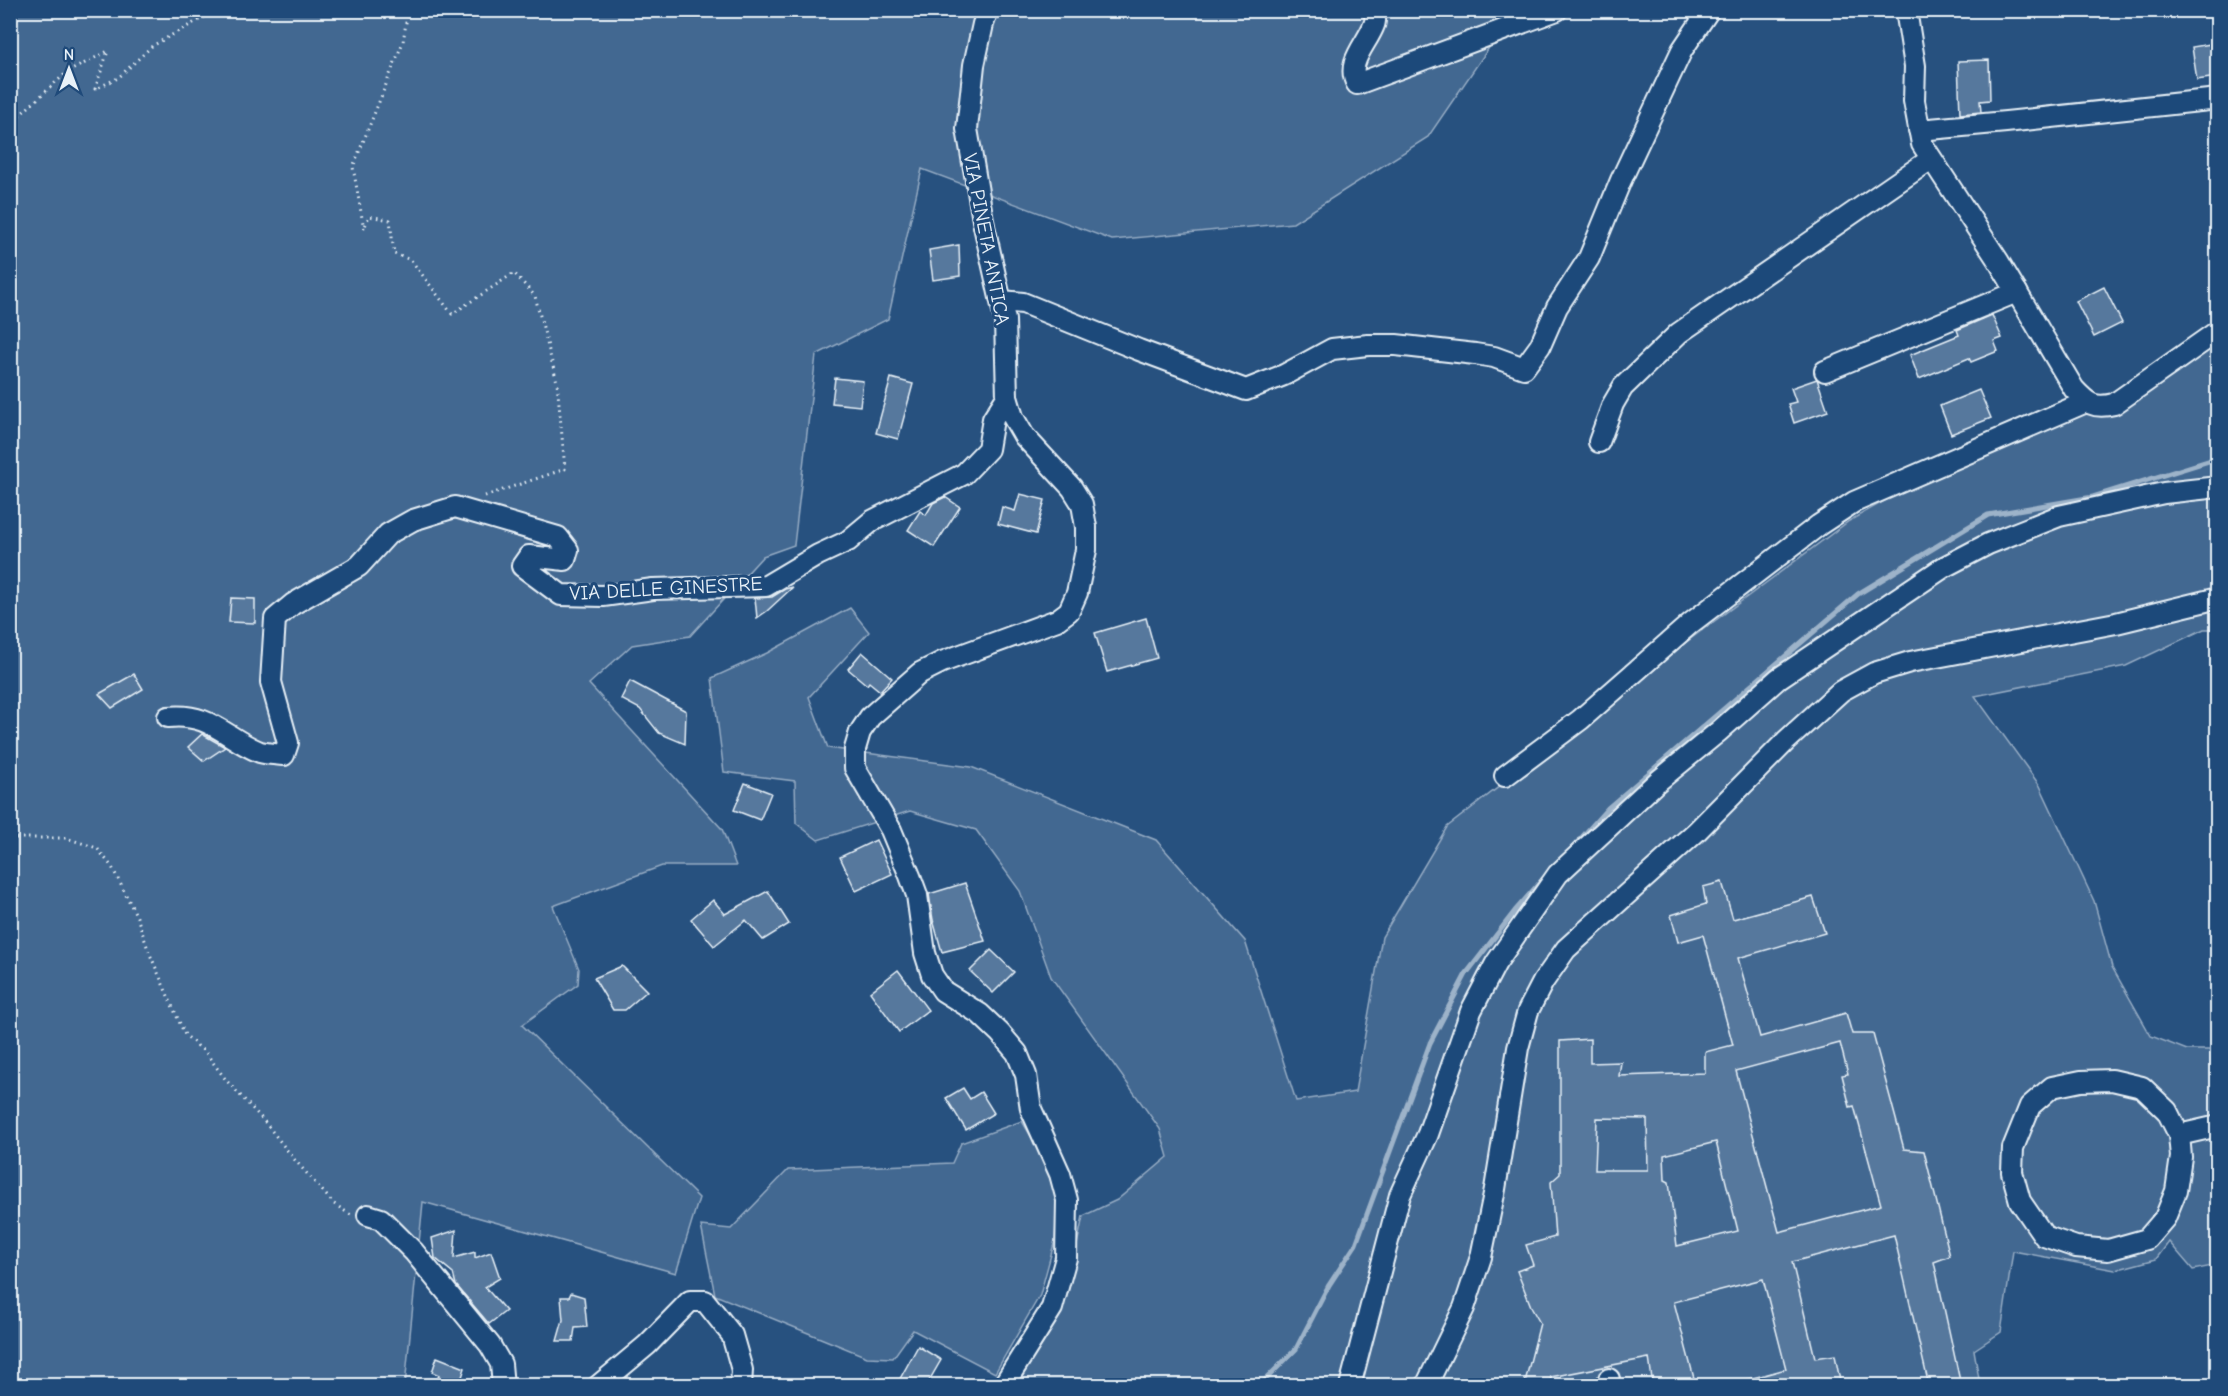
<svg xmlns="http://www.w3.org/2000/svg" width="2228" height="1396" font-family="'Comic Neue',sans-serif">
  <rect width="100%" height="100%" fill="#27517f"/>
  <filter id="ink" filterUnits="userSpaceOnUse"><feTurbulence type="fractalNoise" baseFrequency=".0167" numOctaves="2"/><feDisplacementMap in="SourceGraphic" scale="12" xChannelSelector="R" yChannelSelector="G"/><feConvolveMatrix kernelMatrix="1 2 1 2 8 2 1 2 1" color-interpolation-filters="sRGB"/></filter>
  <g filter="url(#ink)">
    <!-- green -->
    <g fill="#436891" stroke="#96acc4" stroke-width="1.5">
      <path d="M10 11H1514L1428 137 1293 223 1112 240 922 169 888 319 816 355 794 545 763 556 690 636 632 645 589 684 722 829 736 866H662L553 906 579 969 578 984 522 1025 699 1198 676 1273 423 1202 405 1386 11 1385Z"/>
      <path d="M2217 341V629H2204L2126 666 1975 696 2040 786 2094 901 2112 967 2151 1036 2187 1050H2217V1265L2193 1270 2169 1242 2156 1259 2115 1270 2013 1251 2001 1332 1974 1350 1980 1385H1011L1069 1284 1083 1216 1117 1200 1168 1157 1160 1129 1051 977 1020 891 976 830 910 811 818 840 796 823 795 781 724 772 712 678 767 653 850 608 869 632 809 697 828 748 971 767 1156 840 1245 941 1296 1101 1355 1092 1382 937 1447 827 1681 646 1849 521 1911 486 2083 413 2105 415Z"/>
      <path d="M1022 1121 1051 1170 1057 1206 1055 1240 1040 1295 995 1373 913 1330 893 1358 867 1357 715 1295 701 1226 731 1229 788 1170 952 1163 961 1143Z"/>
    </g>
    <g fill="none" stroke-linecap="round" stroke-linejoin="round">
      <!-- stream -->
      <g stroke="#9db3c9" stroke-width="5">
        <path d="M1568 853 1608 808 1858 594 1988 515 2093 497 2218 458"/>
        <path d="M1259 1386 1296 1349 1329 1285 1356 1244 1430 1043 1466 974 1515 911 1543 879"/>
      </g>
    </g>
    <!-- building -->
    <g fill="#57789d" stroke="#e8f1f8" stroke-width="1.5" fill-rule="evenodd">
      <path d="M2217 43V77L2197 80 2192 47Z"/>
      <path d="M1989 60 1990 100 1980 101 1981 112 1960 114 1958 61Z"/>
      <path d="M959 245 960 276 933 280 929 250Z"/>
      <path d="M2104 287 2122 323 2094 337 2076 301Z"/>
      <path d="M1992 315 2002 338 1994 341 1998 351 1971 362 1969 358 1919 379 1910 355 1959 335 1957 330Z"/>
      <path d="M835 378 863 381 860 406 832 403Z"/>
      <path d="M891 378 913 384 898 439 876 433Z"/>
      <path d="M1817 379 1828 411 1794 423 1788 404 1796 402 1791 388Z"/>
      <path d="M1979 390 1991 418 1951 434 1940 406Z"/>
      <path d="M1020 494 1045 500 1036 534 998 524 1002 507 1015 511Z"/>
      <path d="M945 497 960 507 934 547 908 530 920 511 926 515 933 503Z"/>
      <path d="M793 587 767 611 757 618 755 598 772 597 785 589Z"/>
      <path d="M231 598 255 599V623L229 622Z"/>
      <path d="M1146 618 1157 658 1107 672 1095 633Z"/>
      <path d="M862 652 892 678 880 691 869 682 867 685 848 669Z"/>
      <path d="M134 674 143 689 112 708 99 694Z"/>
      <path d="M630 681 686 711 685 744 659 733 640 709 621 699Z"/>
      <path d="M202 734 225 747 204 761 188 747Z"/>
      <path d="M745 783 771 793 760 820 734 810Z"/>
      <path d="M876 840 892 874 856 891 840 857Z"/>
      <path d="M1722 882 1733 919 1813 897 1825 933 1738 958 1760 1037 1846 1013 1852 1034H1873L1904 1149 1924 1151 1950 1256 1934 1262 1960 1381 1929 1386 1894 1235 1792 1262 1815 1358 1835 1355 1841 1386H1742V1381L1786 1369 1763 1279 1674 1302 1696 1386H1653L1649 1358 1551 1377 1549 1386H1524L1540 1323 1532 1309 1517 1271 1533 1265 1526 1245 1555 1237 1551 1182 1560 1174V1041L1590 1039V1063L1621 1062 1619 1076 1705 1073V1052L1733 1045 1703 935 1678 942 1671 915 1706 904 1703 887ZM1840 1043 1848 1074 1842 1075 1850 1107 1854 1106 1881 1205 1779 1232 1736 1071ZM1597 1118 1647 1119 1648 1170H1595ZM1716 1142 1738 1231 1677 1246 1669 1182 1665 1180 1664 1155Z"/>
      <path d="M965 883 985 941 942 952 933 920 929 894Z"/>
      <path d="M768 891 789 924 763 940 746 920 714 946 691 919 713 900 725 914Z"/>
      <path d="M991 950 1014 972 993 993 970 971Z"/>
      <path d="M622 966 647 991 625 1010H613L594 978Z"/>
      <path d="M898 970 928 1010 899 1032 870 992Z"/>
      <path d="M963 1088 970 1099 981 1092 994 1113 966 1130 946 1098Z"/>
      <path d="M456 1230 454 1258 475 1252V1258L491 1252 500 1278 485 1287 506 1311 489 1324 456 1285 453 1273 435 1258 432 1238Z"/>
      <path d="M571 1293 584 1297 587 1327 575 1328 573 1341H557L563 1320 561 1297H569Z"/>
      <path d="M918 1346 941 1360 926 1386H896Z"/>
      <path d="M437 1357 465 1368 459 1386H435L439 1375 432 1372Z"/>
    </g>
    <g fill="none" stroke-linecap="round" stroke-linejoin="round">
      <!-- minor casing -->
      <g stroke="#e8f1f8" stroke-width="24">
        <g id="minor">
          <path d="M988 10 983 24 974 65 967 129 984 226 1005 320 1007 397 1013 417 1024 436 1072 488 1082 504 1086 527V550L1077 593 1069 611 1057 620 942 662 920 673 870 717 860 732 855 749V768L891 830 910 876 917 895 925 953 932 975 943 991 980 1014 1000 1033 1017 1053 1026 1075 1031 1109 1060 1174 1067 1200 1066 1258 1052 1308 1003 1386"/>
          <path d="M1375 10C1375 15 1376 21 1374 25 1367 44 1345 63 1357 84L1557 10"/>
          <path d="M1906 10 1915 66 1914 101 1922 144 1999 262 2074 389C2088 404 2094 409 2114 404L2218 331"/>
          <path d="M1919 130 2006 122 2218 99"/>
          <path d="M1002 301 1023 303 1139 350 1246 390 1284 375 1332 349 1368 345H1396L1475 354 1494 357 1524 368 1540 346 1557 307 1589 258 1621 180 1682 50 1709 10"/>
          <path d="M1825 371 2017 292"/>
          <path d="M1599 442 1613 404 1623 387 1679 333 1931 159"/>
          <path d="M168 717C210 712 225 738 260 752 268 754 276 754 284 755L288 743 271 682 275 619 293 604 359 566 388 534 413 520 455 507 558 537 568 550 565 560 529 556 522 566 561 595 603 596 653 589 766 586 818 555 848 541 872 521 964 474 988 449 993 419 1007 397"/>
          <path d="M1505 776 1580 720 1691 623 1819 525 1854 502 2086 402"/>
          <path d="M2112 1080 2142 1087 2167 1111 2179 1135 2181 1157 2176 1191 2165 1218 2147 1239 2108 1250 2076 1247 2044 1236 2020 1201 2012 1172 2013 1148 2030 1106 2052 1087 2081 1081Z"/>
          <path d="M2179 1135 2218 1126"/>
          <path d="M368 1215 381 1219 414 1252 490 1345 501 1364 503 1386"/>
          <path d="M1609 1379V1386"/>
          <path d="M598 1386 647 1345 690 1301H705L732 1335 742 1370 741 1386"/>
          <path d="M1350 1386 1400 1195 1428 1134 1471 1011 1496 963 1558 874 1657 782 1718 732 1779 678 1944 567 1988 544 2059 516 2164 493 2218 487"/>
          <path d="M1426 1386 1464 1308 1481 1257 1495 1189 1518 1048 1528 1011 1543 982 1566 949 1696 832 1786 741 1841 691 1874 673 1910 662 2116 623 2218 598"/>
        </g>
      </g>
      <!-- path -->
      <g stroke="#e8f1f8" stroke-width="3" stroke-dasharray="1.5 4.5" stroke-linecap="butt">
        <path d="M408 10 403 42 353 167 364 229 369 216 390 220 394 254 411 260 452 314 514 273 535 296 557 382 565 469 485 496"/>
        <path d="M10 124 66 73 108 51 95 89 118 78 152 46 217 10"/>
        <path d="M10 838H66L97 848 112 867 137 917 149 952 185 1035 206 1053 226 1080 264 1121 294 1159 334 1204 351 1215"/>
      </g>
      <!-- minor -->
      <use href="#minor" stroke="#1f4a7a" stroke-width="20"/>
    </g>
  </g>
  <g text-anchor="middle" stroke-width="6" stroke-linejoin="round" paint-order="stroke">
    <!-- street labels -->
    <g font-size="20" fill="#e8f1f8" stroke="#1f4a7a">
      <text transform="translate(987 239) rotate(79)" y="7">VIA PINETA ANTICA</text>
      <text transform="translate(666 588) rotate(-3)" y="7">VIA DELLE GINESTRE</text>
    </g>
  </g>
  <!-- margin -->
  <rect width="2228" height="1396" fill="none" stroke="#1f4a7a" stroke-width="36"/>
  <rect x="18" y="18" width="2192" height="1360" fill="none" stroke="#e8f1f8" stroke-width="2" filter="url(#ink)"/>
  <!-- north arrow -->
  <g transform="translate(69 69)" stroke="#1f4a7a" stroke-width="4.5" paint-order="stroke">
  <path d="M0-4.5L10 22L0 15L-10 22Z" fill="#e8f1f8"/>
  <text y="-9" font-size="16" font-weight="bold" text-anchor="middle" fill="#e8f1f8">N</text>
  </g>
</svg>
